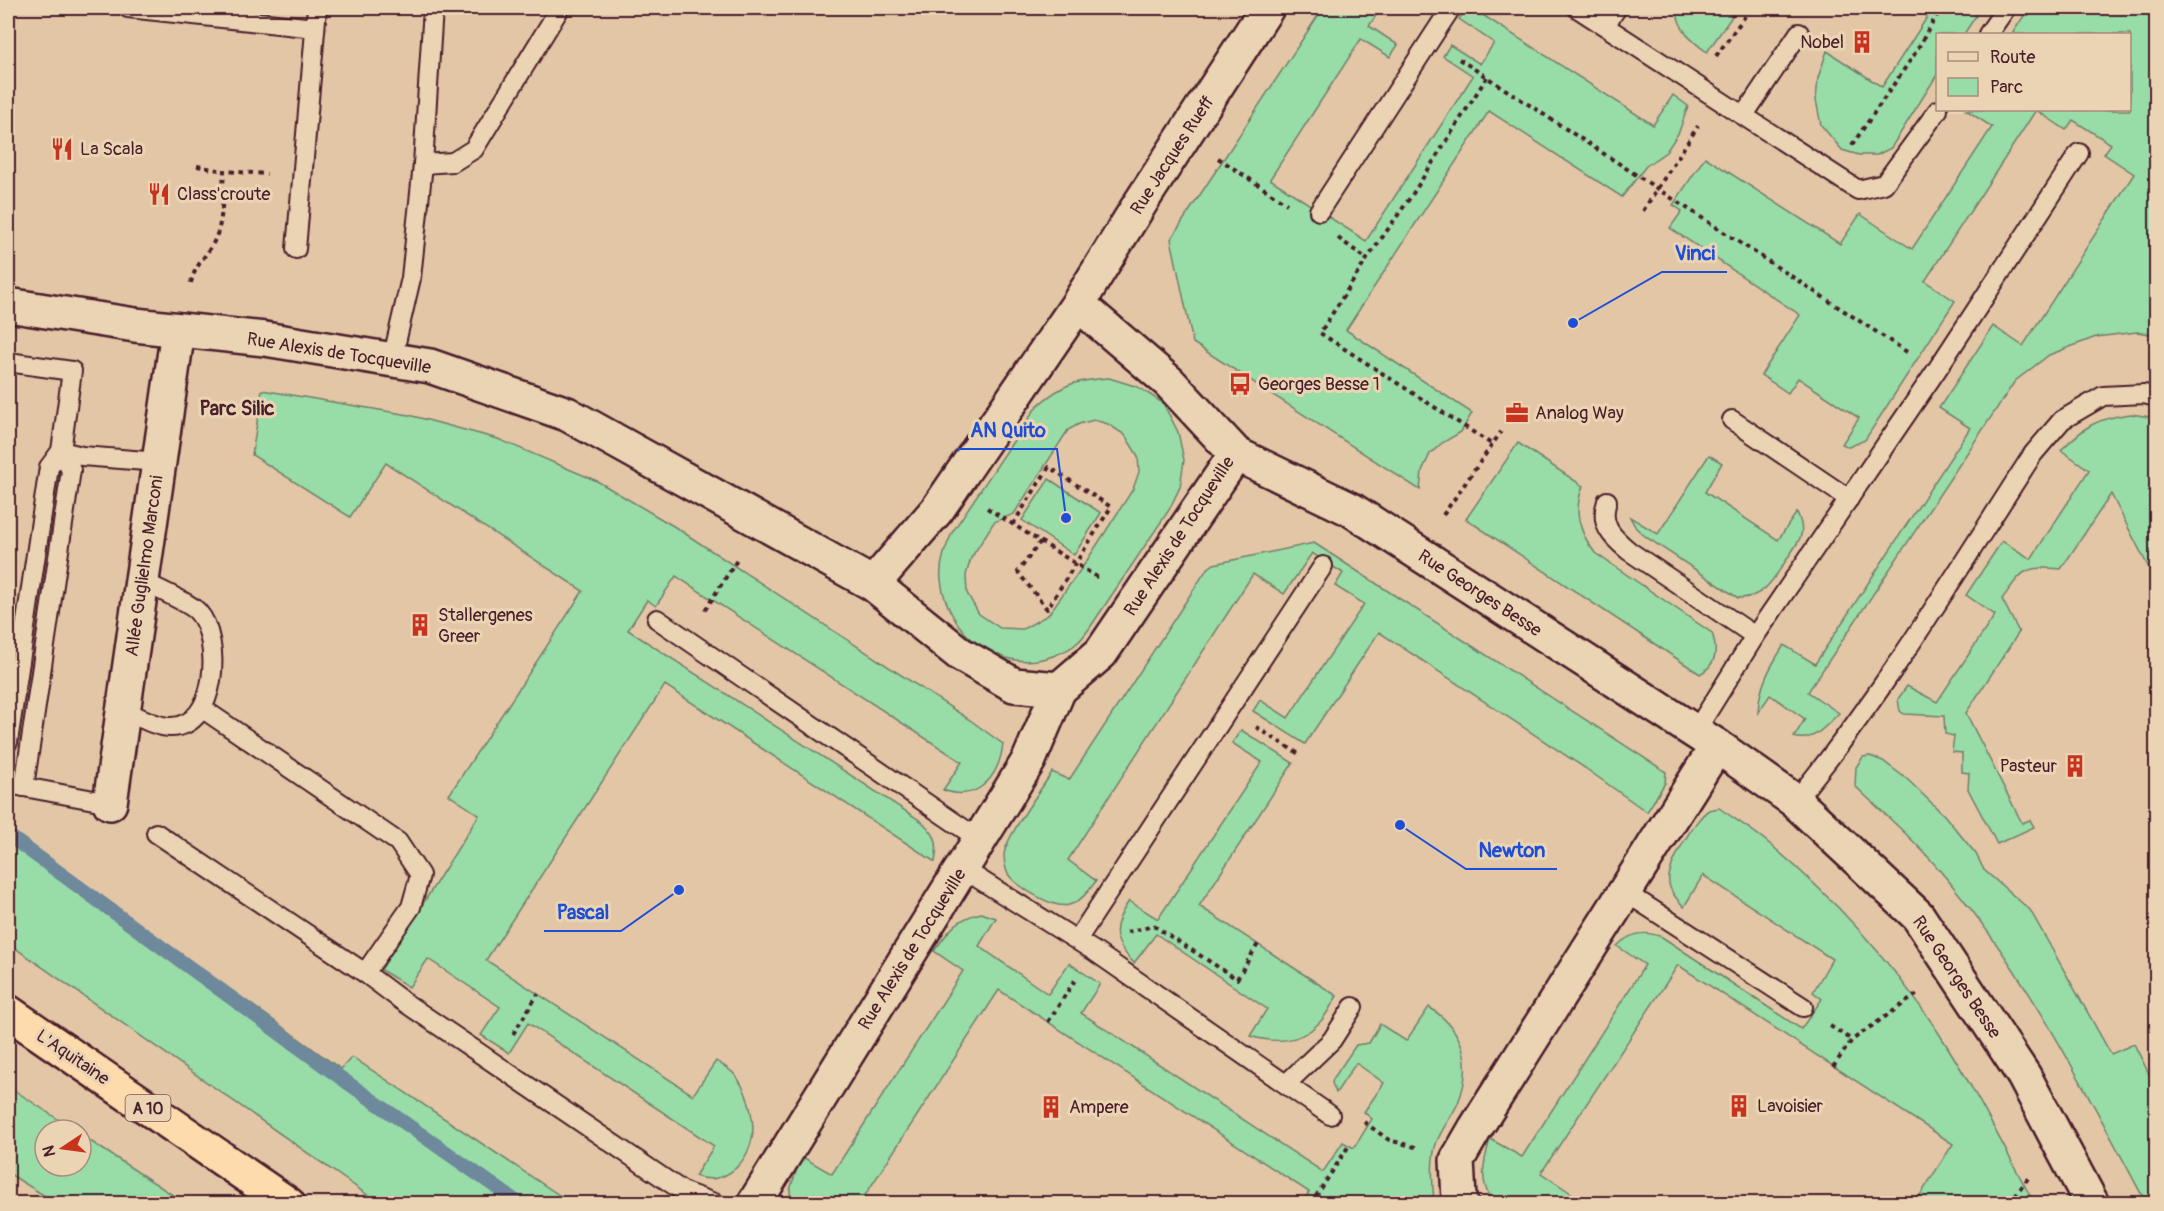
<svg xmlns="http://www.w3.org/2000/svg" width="2164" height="1211" font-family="Pangolin,sans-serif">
  <rect width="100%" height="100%" fill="#ead4b3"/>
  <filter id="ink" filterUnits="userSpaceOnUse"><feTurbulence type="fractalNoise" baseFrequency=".0167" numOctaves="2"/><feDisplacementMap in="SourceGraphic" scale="12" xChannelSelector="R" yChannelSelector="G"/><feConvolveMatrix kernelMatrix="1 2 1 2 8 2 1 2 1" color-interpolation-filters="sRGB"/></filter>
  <g filter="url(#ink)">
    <!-- built -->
    <path fill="#e2c6a6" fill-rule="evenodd" d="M8 8H2100L2109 34H1938V110H2130L2156 147V1203H8ZM45 1130H81V1166H45Z"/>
    <!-- green -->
    <g fill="#98dca8" stroke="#717e6a" stroke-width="1.5" fill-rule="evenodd">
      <path d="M1323 8H1381L1369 26 1398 45 1390 57 1361 39 1270 179 1366 241 1473 76 1443 56 1450 45 1480 64 1494 43 1459 19 1466 8H1472L1653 125 1673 95 1688 106 1679 132 1666 152 1646 166 1622 197 1489 111 1346 330 1472 413 1461 432 1442 443 1430 454 1422 471 1420 490 1193 343 1171 239Z"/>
      <path d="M1676 8H1738L1707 52C1690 40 1679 30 1676 8Z"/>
      <path d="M1933 8H1981L1964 34H1938L1937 75 1891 148 1877 155H1859L1842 150 1821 125 1816 100 1818 78 1827 51 1882 87Z"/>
      <path d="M2029 8H2156V335L2137 332 2096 337 2049 355 2015 381 1808 692 1839 713C1826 726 1813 743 1794 737L1805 719 1770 695 1758 713C1759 686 1770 667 1784 645L1815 664 1970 428 1939 408 1993 326 2023 346 2134 174 2104 154 2111 144 2073 120 2066 130 2036 110 1925 281 1955 301 1865 440 1849 447 1842 444 1859 418 1798 378 1788 393 1761 375 1800 315 1670 228 1682 211 1673 205 1705 157 1840 244 1860 214 1912 249 1992 127 1966 110H2130V34H2012Z"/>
      <path d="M1109 378 1138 387 1163 403 1178 432 1184 460 1180 487 1169 510 1089 629C1085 634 1082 639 1077 643 1071 649 1061 653 1053 656 1000 675 947 634 941 580 939 563 946 546 953 531L1037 406C1064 383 1074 381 1109 378ZM1094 420 1108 424 1125 435 1138 456 1139 472 1133 489 1086 562 1048 615 1023 629 1000 628 979 614 967 593 966 575 971 558 994 522 1014 514 1068 430 1079 424Z"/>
      <path d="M262 390 409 415 498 439 597 481 675 527 970 720 1003 744C999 777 978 803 943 790L962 762 676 576 656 606 647 600 628 630 921 821C936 835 939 841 935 862L665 685 486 960 693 1095 716 1061C722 1065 730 1069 735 1075 746 1088 752 1110 753 1128 753 1159 726 1188 695 1176L714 1146 528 1023 509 1053 481 1035 500 1007 428 959 409 987 381 970 479 815 449 795 583 591 386 463 350 517 252 455Z"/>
      <path d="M2131 414 2156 418V582L2111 494 2061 569C2023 566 2024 569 2002 599L2019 632 1966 713 2022 823 2030 820 2034 827 1997 844 1968 789 1969 773 1962 772V753L1952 752 1954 736 1945 734 1944 716 1904 714 1900 711 1898 699 1907 686 1937 702 1995 615 1966 595 2002 541 2031 559 2089 470 2061 450C2085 426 2097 418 2131 414Z"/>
      <path d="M1518 443 1583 486C1573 511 1579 532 1595 553L1712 633C1718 651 1717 664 1700 674L1466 519Z"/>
      <path d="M1709 455 1722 463 1705 492 1778 540 1797 512C1800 519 1803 528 1801 535 1799 543 1791 552 1787 559 1774 578 1764 599 1738 598L1646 537 1636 528 1630 517 1658 534Z"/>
      <path d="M1049 479 1101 513 1074 555 1022 520Z"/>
      <path d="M1314 543 1666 772 1665 783 1647 812 1585 768 1379 632 1305 744 1253 711 1260 700 1288 718 1364 604 1335 586 1343 573 1312 553 1284 594 1253 574 1068 860 1096 881C1089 890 1081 902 1069 905 1053 909 1017 887 1008 874 1006 871 1004 861 1004 856 1004 839 1042 789 1052 772L1069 780 1207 569 1214 564Z"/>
      <path d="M1241 730 1293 763 1199 906 1337 996C1331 1005 1326 1017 1318 1024 1299 1043 1273 1043 1250 1036L1267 1009 1156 934 1134 963C1112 941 1111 927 1129 901L1158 919 1262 762 1232 743Z"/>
      <path d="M1870 756 1883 761 1908 780 1944 815 1976 854 1984 870 2030 910 2111 1054 2134 1044 2156 1088V1203H2146C2084 1087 2023 966 1936 866 1912 837 1882 812 1855 786L1856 767 1863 757Z"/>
      <path d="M1719 808C1736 820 1755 831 1771 845 1835 899 1892 962 1938 1032 1974 1087 2003 1146 2034 1203H1915L1953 1144 1678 965 1541 1173 1580 1199 1575 1204 1492 1203C1479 1178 1483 1165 1490 1139L1522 1157 1645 965 1617 946C1630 933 1644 930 1662 937L1801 1029 1822 999 1813 992 1832 959 1703 875 1684 907C1678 900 1670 892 1669 883 1666 867 1696 817 1709 810 1712 809 1715 809 1719 808Z"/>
      <path d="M8 829 341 1069 352 1057 571 1203H379L8 943Z"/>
      <path d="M981 913 996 918 979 946 1048 994 1069 963 1100 984 1081 1013 1323 1172 1343 1142 1354 1148 1372 1119 1364 1112 1384 1083 1356 1063 1336 1093 1332 1083 1333 1079 1356 1045 1369 1043 1380 1024 1406 1041 1429 1007C1464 1030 1474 1063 1458 1103 1452 1117 1441 1129 1436 1144 1430 1162 1433 1185 1434 1203H1302L1309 1192 999 990 864 1197 874 1203H791L790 1190 801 1156 832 1174 963 971 934 951C949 931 955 919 981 913Z"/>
      <path d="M8 1086 74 1130H45V1166H81V1135L185 1203H56L8 1173Z"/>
    </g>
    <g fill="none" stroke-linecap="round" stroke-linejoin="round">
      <!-- stream -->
      <path stroke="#6e899c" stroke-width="14" d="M8 835 338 1076 520 1204"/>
      <!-- lane casing -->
      <g stroke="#4a1f2b" stroke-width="22">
        <g id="lane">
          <path d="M128 8 315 28"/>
          <path d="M1577 8 1858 190 1884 184 1938 110"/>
          <path d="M1605 25 1617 8"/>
          <path d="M1988 34 2006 8"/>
          <path d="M1744 115 1799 33"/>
          <path d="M423 164 453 162 474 149 560 8"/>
          <path d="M1319 211 1451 8"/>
          <path d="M296 249 317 8"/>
          <path d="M392 360 411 278 423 164 433 8"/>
          <path d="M8 362 72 371 61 451 82 456 159 462"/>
          <path d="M1732 420 1849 499"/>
          <path d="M1607 501C1599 525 1612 537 1629 551L1755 636"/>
          <path d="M657 619 980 840"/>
          <path d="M123 710C138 716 155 727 171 727 218 727 222 639 198 612 190 603 155 588 142 581"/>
          <path d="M1695 732 1755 636 1936 371 2079 153"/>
          <path d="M8 742 49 467 61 451 71 470 24 787"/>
          <path d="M8 784 110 803"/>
          <path d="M1795 801C1885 693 1957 571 2033 454L2062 420 2103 396 2144 394 2156 397"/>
          <path d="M156 833 365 973 411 907 420 875 398 842 203 709"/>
          <path d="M963 869 1094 951 1330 1115"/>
          <path d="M1625 892 1803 1007"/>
          <path d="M1077 940 1323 566"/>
          <path d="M365 973 401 1000 684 1192 717 1204"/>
          <path d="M1286 1084 1332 1040 1353 1007"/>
        </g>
      </g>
      <!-- street casing -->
      <g stroke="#4a1f2b" stroke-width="38">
        <g id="street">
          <path d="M1078 304 1169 382 1236 454 1352 510 1717 746 1795 801 1918 916 2024 1076 2092 1204"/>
          <path d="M8 305 135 325 265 339 430 366 567 414 873 584 960 654 1014 685 1059 689 1101 653 1236 454"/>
          <path d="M873 584 937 510 1078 304 1141 202 1267 8"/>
          <path d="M110 803 178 330"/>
          <path d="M754 1204 1029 760 1059 689"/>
          <path d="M1461 1204 1459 1199 1457 1160 1475 1129 1717 746"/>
        </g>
      </g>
      <!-- highway casing -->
      <g stroke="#4a1f2b" stroke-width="38">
        <path id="highway" d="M8 1012 288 1204"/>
      </g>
      <!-- path -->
      <g stroke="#4a1f2b" stroke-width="4" stroke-dasharray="4.5 4.5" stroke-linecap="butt">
        <path d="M1716 56 1751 8"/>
        <path d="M1459 59 1907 352"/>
        <path d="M1487 77 1412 195 1367 259 1320 333 1493 445"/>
        <path d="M1852 145 1914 55 1941 8"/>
        <path d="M1218 158 1287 204"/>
        <path d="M197 166 224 171"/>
        <path d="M1643 211 1698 126"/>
        <path d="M1338 238 1367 259"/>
        <path d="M191 283C194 265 210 253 216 237 224 217 222 192 224 171L267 174"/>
        <path d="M987 508 1100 579"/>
        <path d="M1443 515 1501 432"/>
        <path d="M1013 524 1049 467 1111 507 1047 609 1018 572 1040 542"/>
        <path d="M705 610 737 560"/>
        <path d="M1256 727 1299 754"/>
        <path d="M1127 932 1154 926 1237 979 1258 944"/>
        <path d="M1048 1022 1075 980"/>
        <path d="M1830 1026 1852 1040"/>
        <path d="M513 1034 538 994"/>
        <path d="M1833 1067 1852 1040 1919 993"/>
        <path d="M1364 1122 1389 1140 1419 1148"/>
        <path d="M1311 1204 1350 1144"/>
        <path d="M2010 1204 2028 1178"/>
      </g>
      <!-- lane -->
      <use href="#lane" stroke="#ead4b3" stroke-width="18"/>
      <!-- street -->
      <use href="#street" stroke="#ead4b3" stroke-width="33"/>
      <!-- highway -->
      <use href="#highway" stroke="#fedbac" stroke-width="33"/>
    </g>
  </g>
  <!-- icons -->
  <defs>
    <g id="building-bare" transform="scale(1.8)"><path d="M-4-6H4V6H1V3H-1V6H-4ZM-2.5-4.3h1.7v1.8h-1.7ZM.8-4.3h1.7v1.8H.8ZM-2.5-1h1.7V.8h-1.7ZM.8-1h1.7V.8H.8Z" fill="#c8321e" stroke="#ead4b3" stroke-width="2.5" paint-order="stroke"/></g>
    <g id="restaurant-bare" transform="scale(1.8)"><path d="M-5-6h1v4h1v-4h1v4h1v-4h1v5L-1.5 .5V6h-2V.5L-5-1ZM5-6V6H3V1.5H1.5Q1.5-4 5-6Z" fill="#c8321e" stroke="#ead4b3" stroke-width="2.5" paint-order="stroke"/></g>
    <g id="bus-bare" transform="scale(1.8)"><path d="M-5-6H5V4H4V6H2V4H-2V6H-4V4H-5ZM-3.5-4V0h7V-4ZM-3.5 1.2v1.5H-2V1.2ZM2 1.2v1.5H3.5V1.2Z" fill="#c8321e" stroke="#ead4b3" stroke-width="2.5" paint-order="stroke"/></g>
    <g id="office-bare" transform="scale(1.8)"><path d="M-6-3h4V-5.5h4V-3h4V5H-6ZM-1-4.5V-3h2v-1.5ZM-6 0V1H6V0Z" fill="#c8321e" stroke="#ead4b3" stroke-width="2.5" paint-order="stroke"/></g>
  </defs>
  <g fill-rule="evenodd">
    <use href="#building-bare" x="1862" y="42"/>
    <use href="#restaurant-bare" x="62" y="149"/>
    <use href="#restaurant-bare" x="159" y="194"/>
    <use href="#bus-bare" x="1240" y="384"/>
    <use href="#office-bare" x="1517" y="413"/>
    <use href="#building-bare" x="420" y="625"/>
    <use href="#building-bare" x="2075" y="766"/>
    <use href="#building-bare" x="1739" y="1106"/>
    <use href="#building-bare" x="1051" y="1107"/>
  </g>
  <g text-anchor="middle" stroke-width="6" stroke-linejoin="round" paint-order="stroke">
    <!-- shield labels -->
    <rect fill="#ead4b3" stroke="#7a5554" stroke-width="1.5" x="125.5" y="1095" width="45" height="26" rx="4.5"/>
    <g font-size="16" font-weight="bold" fill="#4a1f2b">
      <text x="148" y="1114">A 10</text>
    </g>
    <!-- poi labels -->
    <g font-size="18" fill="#4a1f2b" stroke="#ead4b3" text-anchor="start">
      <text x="1844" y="48" text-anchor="end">Nobel</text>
      <text x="80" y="155">La Scala</text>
      <text x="177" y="200">Class'croute</text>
      <text x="1258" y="390">Georges Besse 1</text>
      <text x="1535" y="419">Analog Way</text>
      <text x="438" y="621">Stallergenes<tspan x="438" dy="21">Greer</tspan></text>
      <text x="2057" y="772" text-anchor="end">Pasteur</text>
      <text x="1757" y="1112">Lavoisier</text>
      <text x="1069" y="1113">Ampere</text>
    </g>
    <!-- street labels -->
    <g font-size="18" fill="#4a1f2b" stroke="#ead4b3">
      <text transform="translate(1172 155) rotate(-57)" y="6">Rue Jacques Rueff</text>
      <text transform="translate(339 353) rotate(9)" y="6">Rue Alexis de Tocqueville</text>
      <text transform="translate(1179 536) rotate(-57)" y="6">Rue Alexis de Tocqueville</text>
      <text transform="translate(144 566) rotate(-82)" y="6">Allée Guglielmo Marconi</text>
      <text transform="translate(1480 593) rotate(33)" y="6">Rue Georges Besse</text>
      <text transform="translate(912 949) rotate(-58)" y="6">Rue Alexis de Tocqueville</text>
      <text transform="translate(1957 977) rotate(56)" y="6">Rue Georges Besse</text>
      <text transform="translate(73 1057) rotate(34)" y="6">L'Aquitaine</text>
    </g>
    <!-- neighbourhood labels -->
    <g font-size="20" font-weight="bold" fill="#4a1f2b" stroke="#ead4b3">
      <text x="237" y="415">Parc Silic</text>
    </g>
  </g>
  <!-- callouts -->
  <path fill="none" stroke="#1d4ed8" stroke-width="2" d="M1573 323L1662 272H1727M1066 518L1057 449H958M1400 825L1466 869H1557M679 890L621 931H544"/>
  <g fill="#1d4ed8" stroke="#ead4b3" stroke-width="2">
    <circle cx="1573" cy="323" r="6"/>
    <circle cx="1066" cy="518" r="6"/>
    <circle cx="1400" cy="825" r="6"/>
    <circle cx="679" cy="890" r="6"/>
  </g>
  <g font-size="20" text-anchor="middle" font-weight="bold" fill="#1d4ed8" stroke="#ead4b3" stroke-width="6" stroke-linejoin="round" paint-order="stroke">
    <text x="1695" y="260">Vinci</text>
    <text x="1008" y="437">AN Quito</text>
    <text x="1512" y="857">Newton</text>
    <text x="583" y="919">Pascal</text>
  </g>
  <!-- margin -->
  <rect width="2164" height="1211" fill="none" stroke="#ead4b3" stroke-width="30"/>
  <rect x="15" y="15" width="2134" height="1181" fill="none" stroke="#4a1f2b" stroke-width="2" filter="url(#ink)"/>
  <!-- legend -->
  <rect x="1936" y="33" width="195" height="78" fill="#ead4b3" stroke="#aa8c7d" stroke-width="1.5"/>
  <rect x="1948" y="52" width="30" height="9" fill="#ead4b3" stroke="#aa8c7d" stroke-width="1.5"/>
  <text x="1990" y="63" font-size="18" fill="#4a1f2b">Route</text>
  <rect x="1948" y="78" width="30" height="18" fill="#98dca8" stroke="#aa8c7d" stroke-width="1.5"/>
  <text x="1990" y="93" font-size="18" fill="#4a1f2b">Parc</text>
  <!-- north arrow -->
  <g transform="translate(63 1148) rotate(257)"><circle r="28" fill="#ead4b3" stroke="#aa8c7d" stroke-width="1.5"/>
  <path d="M0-4.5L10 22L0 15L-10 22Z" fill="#c8321e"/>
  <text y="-9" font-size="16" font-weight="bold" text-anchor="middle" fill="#4a1f2b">N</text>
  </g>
</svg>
